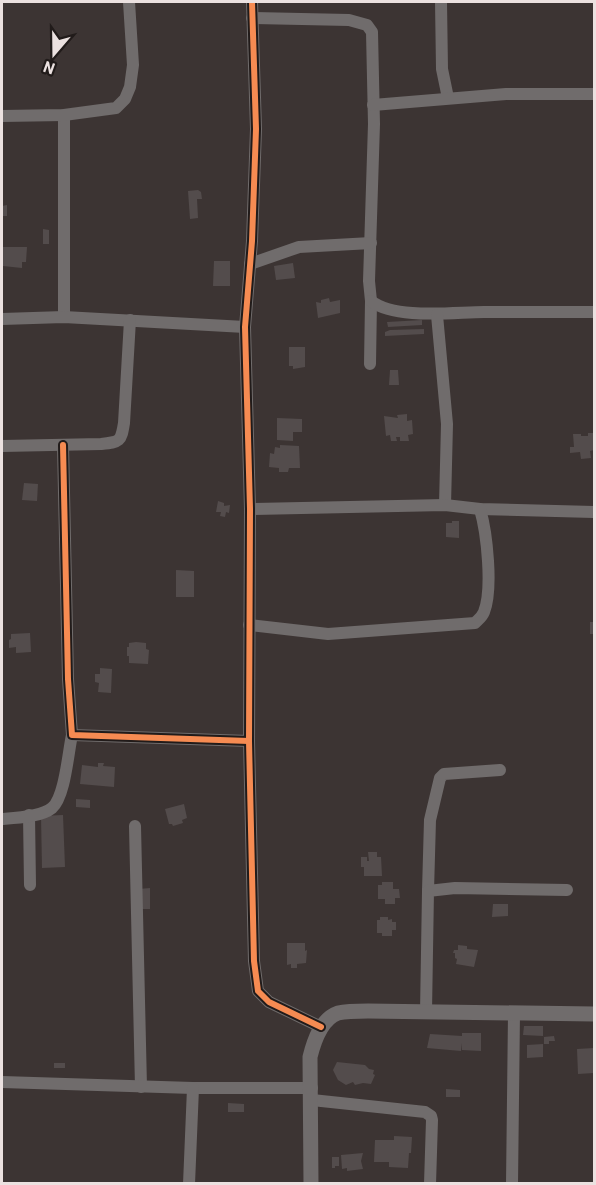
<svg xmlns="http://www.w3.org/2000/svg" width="596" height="1185" font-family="Barlow,sans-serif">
  <rect width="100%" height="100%" fill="#3c3433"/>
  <!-- building -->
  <g fill="#534c4c">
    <path d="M198 190 201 192 202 199H197L198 218 190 219 188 191Z"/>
    <path d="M7 205V216H2V206Z"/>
    <path d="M43 229 49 230V244H43Z"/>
    <path d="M3 247H27L26 262H22V268L3 266Z"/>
    <path d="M214 261H230V286H213Z"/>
    <path d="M293 263 295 278 276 280 274 266Z"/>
    <path d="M329 298 330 302 340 300V313L318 318 316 302 321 303V300Z"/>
    <path d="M422 320V325L388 327 387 322Z"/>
    <path d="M424 329V334L385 336V332L390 330Z"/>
    <path d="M289 347H305V367L293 369V366H289Z"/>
    <path d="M390 370H398L399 385H389Z"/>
    <path d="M407 414V421L412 420 413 434 408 435 409 441H400V437H396L397 441H391L390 435 386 436 384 416 398 418 397 415Z"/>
    <path d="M277 418 302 419V432H293V441L277 440Z"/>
    <path d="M588 433H594V450L590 451 591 458 581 459 580 452 570 453V447H574L573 434H581V436H588Z"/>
    <path d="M280 445 299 446 300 468H289L288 472H279V468L269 467 270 453 274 454 275 447 280 448Z"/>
    <path d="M24 483 38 484 37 501 22 500Z"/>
    <path d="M218 501 224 503V506L230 505 229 513 226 512 225 517 220 516 221 512H216Z"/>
    <path d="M452 521H459V538L446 537V523H452Z"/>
    <path d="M176 570 194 571V597H176Z"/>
    <rect x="590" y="622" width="4" height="12"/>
    <path d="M30 633 31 652 16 653V647L9 648V640L11 639V634Z"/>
    <path d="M136 642 146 643V649L149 650 148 664 129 663V656H127V647H129V643Z"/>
    <path d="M100 668 112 669 111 693 98 692 99 683 95 682V674H100Z"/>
    <path d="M98 763H104L103 766 115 767 114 787 80 784 82 765 98 767Z"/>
    <path d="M76 799 90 800V808L76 807Z"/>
    <path d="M184 804 187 818 182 820 183 823 173 826 172 824H169L165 809Z"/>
    <path d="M63 815 65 867 42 868 41 816Z"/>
    <path d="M368 852H377V857H381L382 876H364V867H361V857H367V861H369Z"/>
    <path d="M382 882H393V889H399L400 898H395V904H385V899H378V885H382Z"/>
    <path d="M150 888V909H140L139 889Z"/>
    <path d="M493 904H508V916L492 917Z"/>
    <path d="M380 917H388V920L392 919V922H396V930H392V936H382V933H377V920H380Z"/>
    <path d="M287 943H305V951L307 950 306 963 297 964V968H291V964L287 965Z"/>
    <path d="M458 945 467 946V949L478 950 474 967 456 964 457 959 455 958V953H453L454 950H458Z"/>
    <path d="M524 1026H543V1036L523 1035Z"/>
    <path d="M462 1033H481V1051L462 1050V1043L461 1051 427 1048 430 1034 462 1036Z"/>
    <path d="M554 1036 555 1041H549V1044H544V1037Z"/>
    <path d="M543 1044V1057L527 1058V1045Z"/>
    <path d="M594 1048V1073L578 1074 577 1049Z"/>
    <path d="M337 1062 365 1065 369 1069 374 1070 373 1074 375 1075 371 1084 363 1083 355 1085 353 1082 346 1085 338 1080 333 1070Z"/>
    <rect x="54" y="1063" width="11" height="5"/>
    <path d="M446 1089 460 1090V1097H446Z"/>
    <path d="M228 1103 244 1104V1112H228Z"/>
    <path d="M394 1136 412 1137 411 1153H409L408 1168 389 1167V1162H374L375 1140H394Z"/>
    <path d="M363 1153 361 1161 363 1169 347 1171V1168L342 1169 341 1155Z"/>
    <path d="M332 1157H339V1166H335V1168H332Z"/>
  </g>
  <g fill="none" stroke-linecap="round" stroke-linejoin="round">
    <!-- minor -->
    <g stroke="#706c6c" stroke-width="12">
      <path d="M252 2 256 129 252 241 245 327 250 509 249 741 254 961 258 991 269 1002 321 1027"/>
      <path d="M441 2 442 69 448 98"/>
      <path d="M252 18 349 20 367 25 372 32 374 124 369 281 371 301 370 364"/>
      <path d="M373 105 506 94H594"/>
      <path d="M64 115V317"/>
      <path d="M2 116 64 115 116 108 125 99 130 87 133 65 129 2"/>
      <path d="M250 264 299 247 371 243"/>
      <path d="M371 301C396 320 454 312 484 312 521 312 558 312 594 312"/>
      <path d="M437 315 447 424 445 505"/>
      <path d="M2 319 64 317 245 327"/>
      <path d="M63 445 68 679 72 735 249 741"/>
      <path d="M2 446 101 444C120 442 121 442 124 423L130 320"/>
      <path d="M250 509 445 505 480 509 594 512"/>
      <path d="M249 625 328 634 475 623C479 619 482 617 484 612 493 589 487 533 480 509"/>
      <path d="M29 815 30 885"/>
      <path d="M2 819C16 818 41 817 52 808 65 797 68 753 72 735"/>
      <path d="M135 826 141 1087"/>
      <path d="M428 891 430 820 440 778 444 774 500 770"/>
      <path d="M426 1012 428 891 455 888 567 890"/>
      <path d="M2 1082 193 1088H312"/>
      <path d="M312 1100 425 1112 431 1116 432 1120 430 1184"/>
      <path d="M189 1184 193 1088"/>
      <path d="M512 1184 514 1013"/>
    </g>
    <!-- tertiary -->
    <path stroke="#706c6c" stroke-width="15" d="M311 1184 310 1057C314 1041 321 1019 338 1013 347 1011 358 1011 368 1011L594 1014"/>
    <!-- cycleway casing -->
    <g stroke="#211b1a" stroke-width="10">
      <g id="cycleway">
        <path d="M252 2 256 129 252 241 245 327 250 509 249 741 254 961 258 991 269 1002 321 1027"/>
        <path d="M63 445 68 679 72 735 249 741"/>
      </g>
    </g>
    <!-- cycleway -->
    <use href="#cycleway" stroke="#f68b52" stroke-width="6"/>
  </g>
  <!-- border -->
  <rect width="596" height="1185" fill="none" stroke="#ebe1e0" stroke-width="6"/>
  <!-- north arrow -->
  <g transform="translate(54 54) rotate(200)" stroke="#211b1a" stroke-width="4.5" paint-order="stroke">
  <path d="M0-4.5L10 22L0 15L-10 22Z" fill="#ebe1e0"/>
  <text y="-9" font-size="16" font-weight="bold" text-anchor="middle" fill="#ebe1e0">N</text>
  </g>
</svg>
